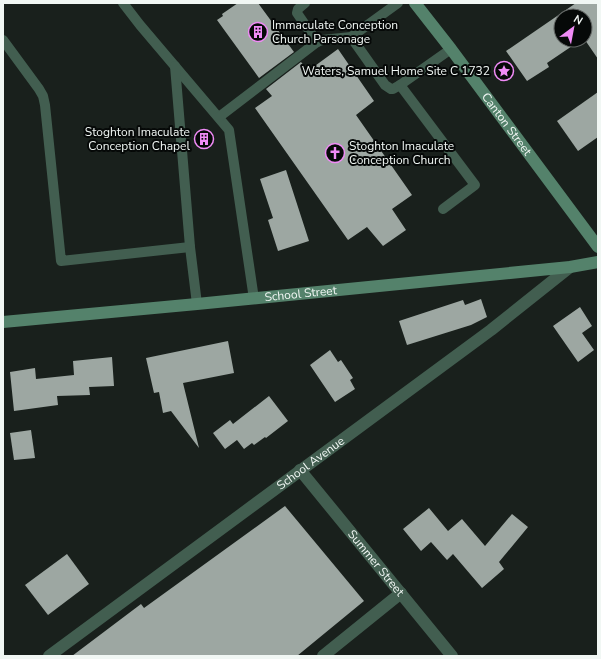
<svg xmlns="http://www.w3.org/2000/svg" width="601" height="659" font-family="'Nunito Sans',sans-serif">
  <rect width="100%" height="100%" fill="#19201c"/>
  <!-- building -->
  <g fill="#9da7a2">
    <path d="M238 3H258L294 52 259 78 217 20 223 16 222 14Z"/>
    <path d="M576 3H598V59L585 40V16H561V40H581L547 63 549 67 527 81 506 51Z"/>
    <path d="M338 49 374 101 356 115 412 195 392 209 406 230 383 246 367 227 348 240 255 108 272 96 266 89 301 62 308 71Z"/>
    <path d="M598 92V137L578 151 557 121Z"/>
    <path d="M286 170 309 241 278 251 268 220 273 218 260 179Z"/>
    <path d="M481 299 487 317 471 325 407 345 399 321 463 300 465 305Z"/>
    <path d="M580 307 592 326 582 333 594 350 578 362 553 326Z"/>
    <path d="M228 341 234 373 183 383 199 448 171 411 163 413 159 392 154 393 146 358Z"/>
    <path d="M330 350 338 362 341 360 353 378 350 380 355 389 335 402 310 365Z"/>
    <path d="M112 357 114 386 89 387 90 395 57 396 58 405 14 411 10 372 35 368 36 379 74 375 73 361Z"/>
    <path d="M269 396 288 421 266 438 265 437 254 445 252 443 244 449 237 440 225 449 213 433 230 420 233 424Z"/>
    <path d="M31 430 35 458 14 460 10 433Z"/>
    <path d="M285 506 364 601 297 656H72L141 604 144 608Z"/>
    <path d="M429 508 448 531 462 519 485 546 512 514 528 527 499 562 504 569 482 588 453 554 447 560 431 542 421 551 403 529Z"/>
    <path d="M67 554 89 584 48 615 25 585Z"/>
  </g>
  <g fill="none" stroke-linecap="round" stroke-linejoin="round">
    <!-- lane -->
    <g stroke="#425e50" stroke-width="10">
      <path d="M123 3 140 25 229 130 254 299"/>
      <path d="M351 37 385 85 391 89H393L400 85 451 49"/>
      <path d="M3 40 39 89 43 96 45 105 61 261 190 247"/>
      <path d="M317 42 322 40 351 37 398 3"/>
      <path d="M175 66 190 247 197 304"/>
      <path d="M400 85 475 185 443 209"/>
      <path d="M219 117 317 42 297 13 298 9 305 3"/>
    </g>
    <!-- street -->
    <g stroke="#425e50" stroke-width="12">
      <path id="s1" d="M300 470 452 656"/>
      <path id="s2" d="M49 656 491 330 570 267"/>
      <path d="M323 656 401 593"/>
    </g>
    <!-- secondary -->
    <g stroke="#54826b" stroke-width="12">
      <path id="s3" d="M415 3 451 49 598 247"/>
      <path id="s4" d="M3 322 197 304 570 267 598 262"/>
    </g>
  </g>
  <!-- icons -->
  <defs>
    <g id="building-ring" transform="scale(1)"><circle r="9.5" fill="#060908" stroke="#f08bf6" stroke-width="1.5"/><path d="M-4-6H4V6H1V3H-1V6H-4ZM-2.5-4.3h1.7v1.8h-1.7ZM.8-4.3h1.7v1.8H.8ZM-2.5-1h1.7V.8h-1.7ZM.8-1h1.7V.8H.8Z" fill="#f08bf6"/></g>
    <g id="sight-ring" transform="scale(1)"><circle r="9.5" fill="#060908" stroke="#f08bf6" stroke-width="1.5"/><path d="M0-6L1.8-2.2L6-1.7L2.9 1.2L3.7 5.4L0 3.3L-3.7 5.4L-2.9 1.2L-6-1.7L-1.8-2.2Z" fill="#f08bf6"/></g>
    <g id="church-ring" transform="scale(1)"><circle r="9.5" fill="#060908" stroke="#f08bf6" stroke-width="1.5"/><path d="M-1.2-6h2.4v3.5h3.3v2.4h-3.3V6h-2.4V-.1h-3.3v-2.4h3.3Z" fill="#f08bf6"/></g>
  </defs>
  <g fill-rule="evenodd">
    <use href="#building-ring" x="258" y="32"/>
    <use href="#sight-ring" x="504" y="71"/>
    <use href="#building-ring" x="204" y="139"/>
    <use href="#church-ring" x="335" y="153"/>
  </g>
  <g text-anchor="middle" stroke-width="4" stroke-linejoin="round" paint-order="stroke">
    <!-- poi labels -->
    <g font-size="12" fill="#f1f7f4" stroke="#060908" text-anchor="start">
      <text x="272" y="29">Immaculate Conception<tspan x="272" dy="14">Church Parsonage</tspan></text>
      <text x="490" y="75" text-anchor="end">Waters, Samuel Home Site C 1732</text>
      <text x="190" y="136" text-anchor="end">Stoghton Imaculate<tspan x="190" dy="14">Conception Chapel</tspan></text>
      <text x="349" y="150">Stoghton Imaculate<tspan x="349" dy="14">Conception Church</tspan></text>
    </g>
    <!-- street labels -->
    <g font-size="12" fill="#f1f7f4" stroke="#060908">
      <text dy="4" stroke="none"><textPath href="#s3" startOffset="152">Canton Street</textPath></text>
      <text dy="4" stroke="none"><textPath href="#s4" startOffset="299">School Street</textPath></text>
      <text dy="4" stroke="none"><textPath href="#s2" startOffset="325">School Avenue</textPath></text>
      <text dy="4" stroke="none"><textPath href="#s1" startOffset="120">Summer Street</textPath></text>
    </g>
  </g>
  <!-- border -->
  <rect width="601" height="659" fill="none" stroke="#f1f7f4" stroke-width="8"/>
  <!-- north arrow -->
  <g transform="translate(573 28) rotate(32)"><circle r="19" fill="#060908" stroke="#646866"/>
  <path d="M0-3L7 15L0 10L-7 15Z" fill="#f08bf6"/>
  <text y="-6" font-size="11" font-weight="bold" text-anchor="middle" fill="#f1f7f4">N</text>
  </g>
</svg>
